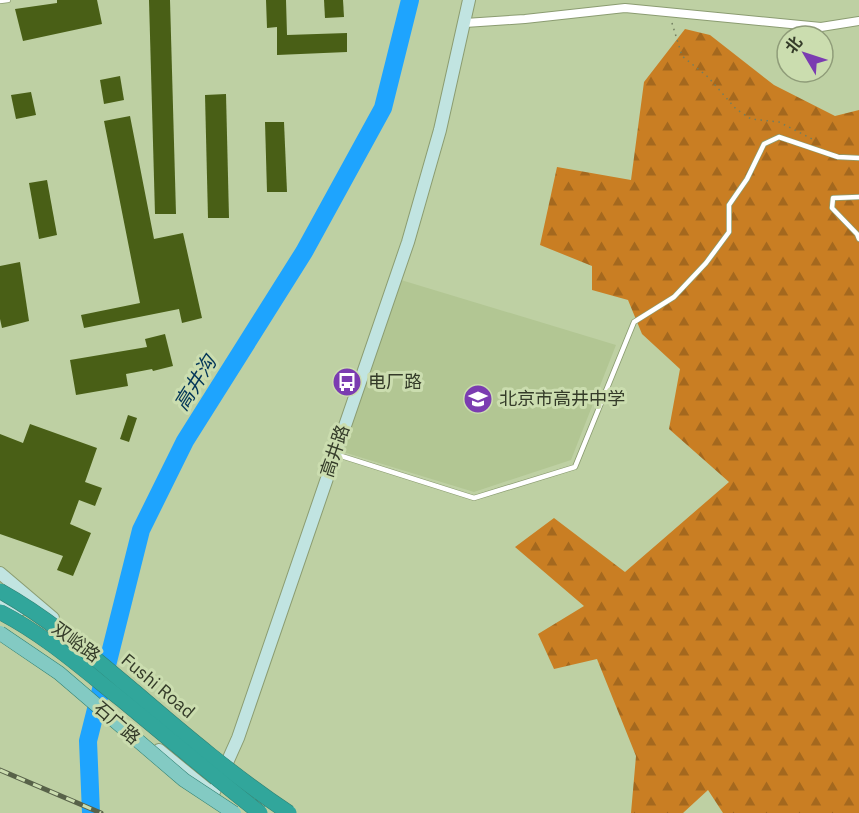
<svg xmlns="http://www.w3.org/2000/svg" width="859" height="813" font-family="'IBM Plex Sans','Noto Sans SC',sans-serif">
  <defs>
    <pattern id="forest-firs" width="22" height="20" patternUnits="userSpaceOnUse" patternTransform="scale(1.5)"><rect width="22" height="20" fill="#c97e23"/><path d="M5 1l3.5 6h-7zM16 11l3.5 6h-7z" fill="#a4681e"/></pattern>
  </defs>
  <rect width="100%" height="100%" fill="#bed0a3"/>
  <!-- built -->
  <path fill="#b2c693" d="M401 280 616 345 571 460 474 492 343 452Z"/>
  <!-- forest -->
  <path fill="url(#forest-firs)" d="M685 29 710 35 774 85 835 116 859 110V813H723L708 790 683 813H631L636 756 597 659 554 669 538 634 584 606 515 547 554 518 625 572 729 482 669 429 680 369 642 334 628 300 592 290V266L540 245 557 167 631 180 644 82Z"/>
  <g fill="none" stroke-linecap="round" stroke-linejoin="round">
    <!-- river -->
    <path stroke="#1ea4fe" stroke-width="18" d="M91 813 88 741 141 530 185 441 304 252 383 108 410 0"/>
  </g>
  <!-- building -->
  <g fill="#495f16">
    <path d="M57 0H97L102 24 23 41 15 9 57 3Z"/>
    <path d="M149 0H170L176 214H155Z"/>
    <path d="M266 0H286L287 35 347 33V52L277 55V27L267 28Z"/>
    <path d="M324 0H343L344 17 325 18Z"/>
    <path d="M120 76 124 100 104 104 100 80Z"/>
    <path d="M31 92 36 115 16 119 11 95Z"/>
    <path d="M226 94 229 218H208L205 95Z"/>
    <path d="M130 116 154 239 183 233 202 318 182 323 179 309 84 328 81 315 140 303 104 121Z"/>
    <path d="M265 122H284L287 192H267Z"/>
    <path d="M47 180 57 235 39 239 29 183Z"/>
    <path d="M20 262 29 321 2 328 0 319V266Z"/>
    <path d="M165 334 173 366 153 371 152 369 126 374 128 386 76 395 70 360 147 347 145 339Z"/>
    <path d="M128 415 137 418 129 442 120 439Z"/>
    <path d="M30 424 97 448 85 482 102 488 95 506 79 500 70 524 91 533 73 576 57 570 63 556 0 534V434L23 443Z"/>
  </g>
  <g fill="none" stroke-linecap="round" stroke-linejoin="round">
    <!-- lane casing -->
    <g stroke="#8b9c71" stroke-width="6">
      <g id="lane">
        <path d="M0 1 8 0"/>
        <path d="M859 197 833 198 832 208 857 234 859 239"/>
        <path d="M335 454 474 498 575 467 634 322 674 297 706 263 729 232V205L747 179 764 144 779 137 838 157 859 158"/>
      </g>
    </g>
    <!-- street casing -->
    <g stroke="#8b9c71" stroke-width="10">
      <path id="street" d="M465 23 525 19 625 8 821 27 859 21"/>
    </g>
    <!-- secondary casing -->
    <g stroke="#8b9c71" stroke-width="14">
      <g id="secondary">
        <path d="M0 573 53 618"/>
        <path d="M0 602 22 609"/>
        <path d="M159 750 208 790"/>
        <path d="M213 794 238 738 408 242 440 130 469 0"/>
      </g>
    </g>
    <!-- path -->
    <path stroke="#727e60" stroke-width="1.5" stroke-dasharray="1.5 4.5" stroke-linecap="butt" d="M672 23 682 56 708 77 736 109 751 119 779 122 816 141"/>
    <!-- lane -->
    <use href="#lane" stroke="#fff" stroke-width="4.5"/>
    <!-- street -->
    <use href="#street" stroke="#fff" stroke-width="8"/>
    <!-- secondary -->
    <use href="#secondary" stroke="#c1e4e1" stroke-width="12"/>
    <!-- rail casing -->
    <g stroke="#586249" stroke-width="5">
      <path id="rail" d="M0 770 101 813"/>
    </g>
    <!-- rail -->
    <use href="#rail" stroke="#cbddaf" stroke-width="3" stroke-dasharray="9" stroke-linecap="butt"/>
    <!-- primary-bridge casing -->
    <g stroke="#328173" stroke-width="15" stroke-linecap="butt">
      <path id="primary-bridge" d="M0 633 59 673 184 780 234 813"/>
    </g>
    <!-- highway-bridge casing -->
    <g stroke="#328173" stroke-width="16" stroke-linecap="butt">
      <g id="highway-bridge">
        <path d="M0 591C50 619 92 656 135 692 185 735 235 777 289 813"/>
        <path d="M0 612C45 635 83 669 122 700 168 738 213 776 260 813"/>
      </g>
    </g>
    <!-- primary-bridge -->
    <use href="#primary-bridge" stroke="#83cac3" stroke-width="14"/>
    <!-- highway-bridge -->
    <use href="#highway-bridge" stroke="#31a69b" stroke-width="15"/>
  </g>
  <!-- icons -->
  <defs>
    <g id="bus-disc" transform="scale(1.5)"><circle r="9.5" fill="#7b3cb1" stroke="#cbddaf"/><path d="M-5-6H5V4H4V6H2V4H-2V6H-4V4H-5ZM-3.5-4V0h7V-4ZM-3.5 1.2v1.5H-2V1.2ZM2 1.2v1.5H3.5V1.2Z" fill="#fff"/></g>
    <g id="school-disc" transform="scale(1.5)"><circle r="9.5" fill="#7b3cb1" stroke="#cbddaf"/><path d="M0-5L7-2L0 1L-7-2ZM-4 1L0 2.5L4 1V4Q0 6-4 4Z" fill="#fff"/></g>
  </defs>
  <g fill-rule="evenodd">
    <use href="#bus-disc" x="347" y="382"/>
    <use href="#school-disc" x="478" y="399"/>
  </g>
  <g text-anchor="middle" stroke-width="6" stroke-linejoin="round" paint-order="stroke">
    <!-- poi labels -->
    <g font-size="18" fill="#343b29" stroke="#cbddaf" text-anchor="start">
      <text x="368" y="388">电厂路</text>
      <text x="499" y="405">北京市高井中学</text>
    </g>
    <!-- street labels -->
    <g font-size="18" fill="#343b29" stroke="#cbddaf">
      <text transform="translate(335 451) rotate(-71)" y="6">高井路</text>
      <text transform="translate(76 642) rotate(36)" y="6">双峪路</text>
      <text transform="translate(158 686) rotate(40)" y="6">Fushi Road</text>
      <text transform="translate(117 723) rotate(41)" y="6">石广路</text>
    </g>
    <!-- water labels -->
    <g font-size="20" font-style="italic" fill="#023558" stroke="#cbddaf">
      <text transform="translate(195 383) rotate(-58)" y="7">高井沟</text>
    </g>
  </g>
  <!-- north arrow -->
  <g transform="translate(805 54) rotate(309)"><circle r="28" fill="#cbddaf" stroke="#8f9c79" stroke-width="1.5"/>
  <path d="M0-4.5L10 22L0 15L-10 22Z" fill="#7b3cb1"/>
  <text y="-9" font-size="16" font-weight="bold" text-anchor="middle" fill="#343b29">北</text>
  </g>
</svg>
